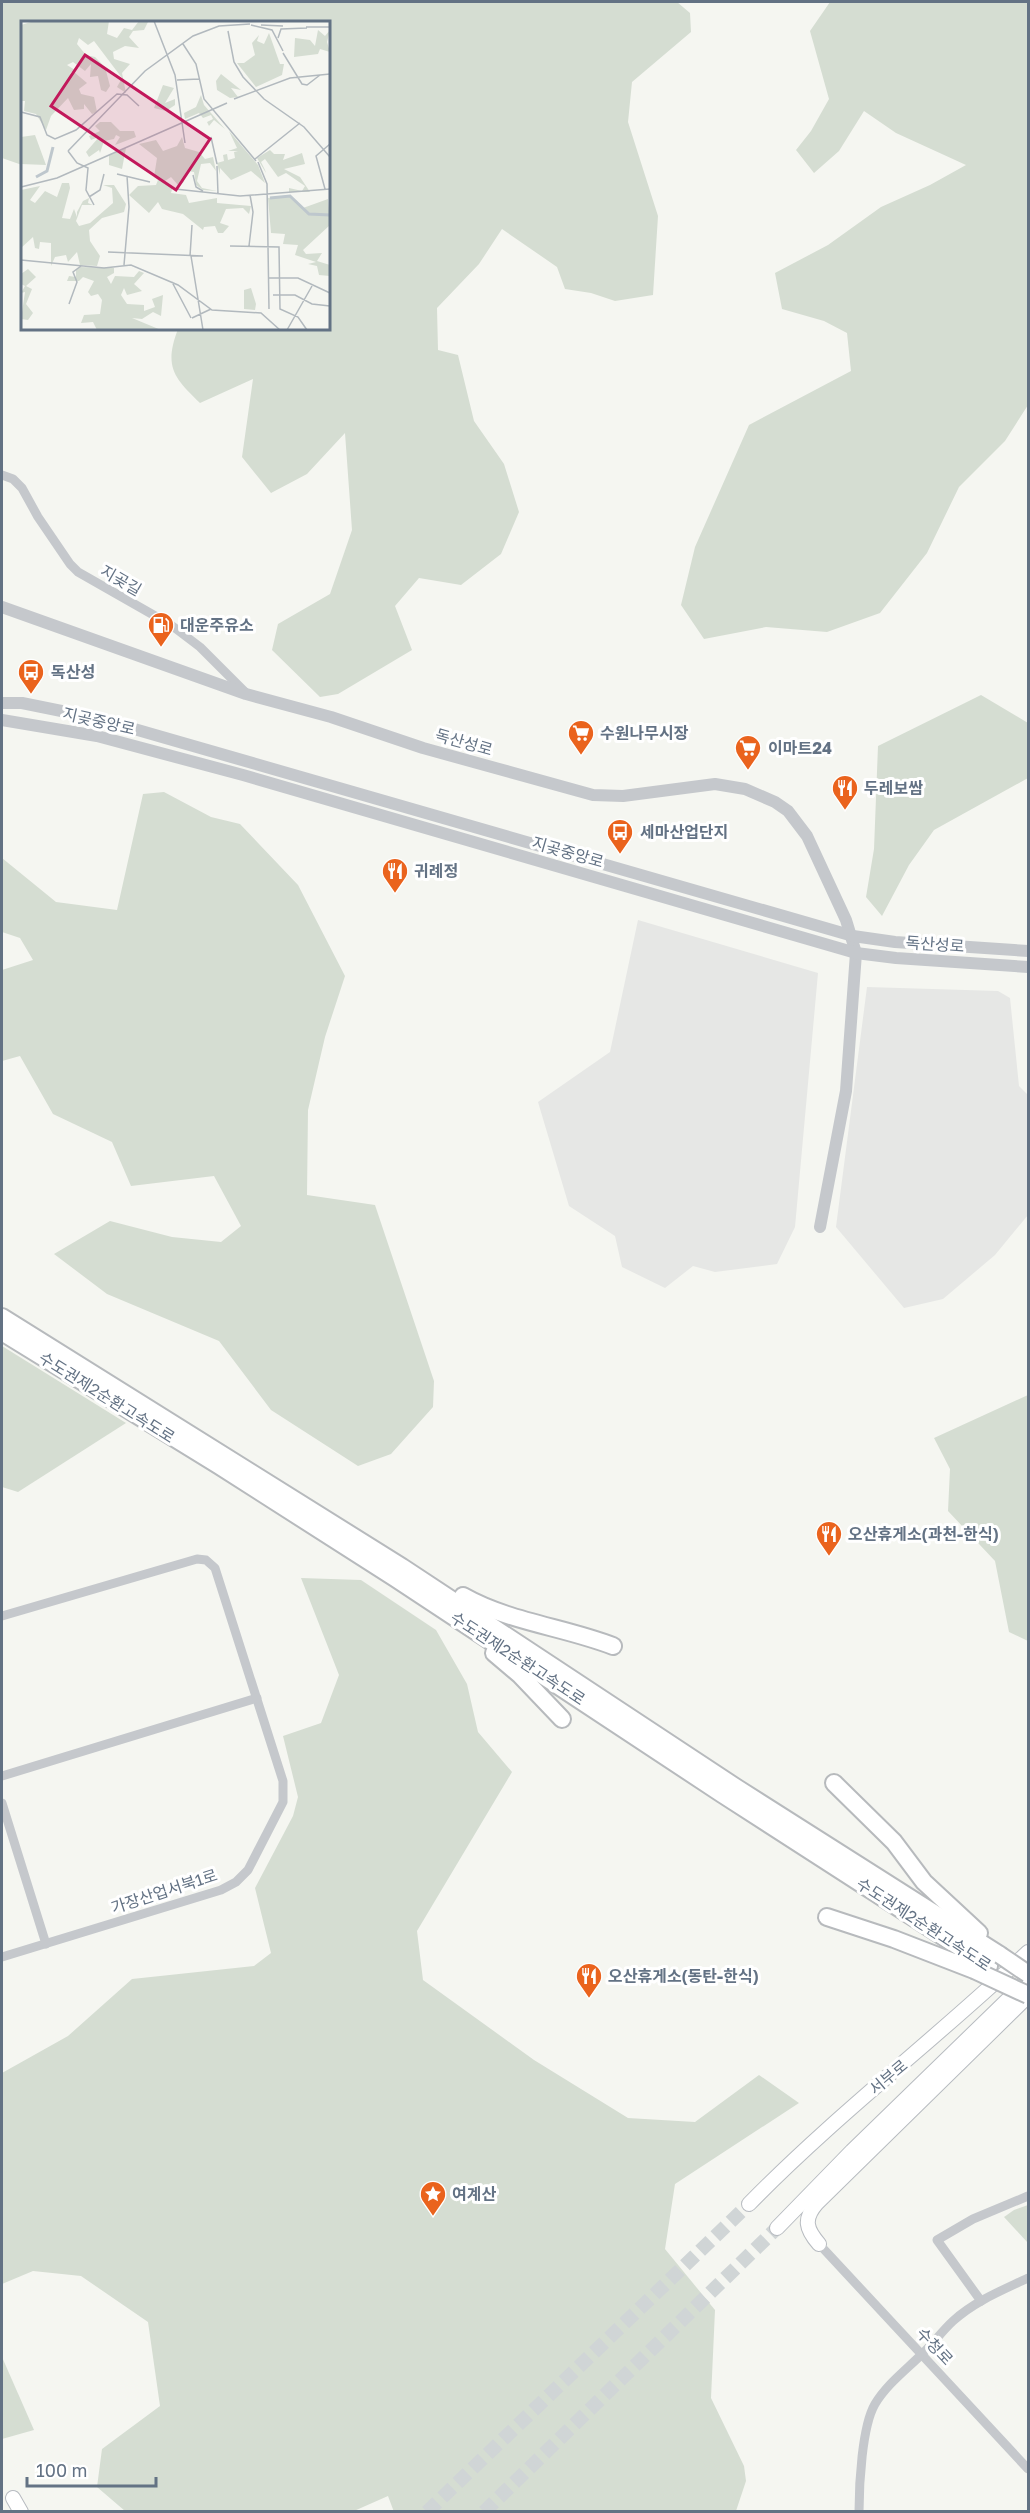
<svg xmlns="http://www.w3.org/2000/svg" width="1030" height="2513" font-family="'Golos Text','Noto Sans KR',sans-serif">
  <rect width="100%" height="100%" fill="#f5f6f1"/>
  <!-- built -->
  <g fill="#e6e7e5">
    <path d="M638 920 818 973 795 1227 777 1264 715 1272 693 1266 665 1288 622 1267 615 1236 569 1206 538 1102 610 1052Z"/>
    <path d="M867 987 998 991 1010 998 1019 1086 1028 1095V1215L995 1255 943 1299 904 1308 836 1227Z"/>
  </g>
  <!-- green -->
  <g fill="#d5ddd2">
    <path d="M2 2H677L690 13 691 32 632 82 628 122 658 216 653 295 615 301 591 293 565 289 557 267 502 229 479 264 437 308 438 350 458 355 474 421 504 464 519 512 501 554 461 585 419 578 395 606 412 650 338 694 320 697 272 650 278 624 330 594 352 530 345 433 307 474 271 493 242 457 253 379 200 403C173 377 164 366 178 329L328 328V22H22V165L2 158Z"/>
    <path d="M830 2H1028V405L1005 441 959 487 927 553 880 613 827 632 766 627 704 639 681 605 695 547 749 425 851 371 847 333 824 321 782 309 775 273 828 245 881 207 930 185 966 165 896 133 864 111 839 151 814 173 796 150 811 131 829 99 810 31Z"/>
    <path d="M981 695 1028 723V778L934 830 909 865 882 916 866 897 874 849 878 746Z"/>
    <path d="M164 792 211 817 240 824 298 885 345 976 325 1037 308 1110 307 1195 375 1205 434 1381 433 1407 391 1454 358 1466 271 1410 219 1341 107 1294 54 1254 110 1221 172 1237 221 1242 241 1226 214 1176 131 1186 112 1142 53 1114 20 1056 2 1061V970L33 960 20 938 2 932V858L56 902 117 910 143 794Z"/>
    <path d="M2 1346 126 1423 18 1492 2 1487Z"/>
    <path d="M1028 1395V1641L1009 1632 995 1561 948 1511 950 1469 934 1438Z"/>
    <path d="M301 1578 361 1580 436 1630 467 1684 478 1732 512 1772 417 1931 423 1980 534 2060 628 2118 695 2122 759 2075 799 2103 675 2184 665 2249 715 2310 711 2398 744 2466 746 2481 736 2511 394 2512 388 2496 354 2511H125L97 2487 102 2449 160 2406 148 2322 81 2276 33 2271 2 2284V2073L68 2036 132 1979 254 1966 271 1953 255 1888 293 1816 298 1797 283 1736 321 1723 339 1675Z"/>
    <path d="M1028 2205V2243L1004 2217 1014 2210Z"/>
    <path d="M2 2357 34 2430 2 2439Z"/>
  </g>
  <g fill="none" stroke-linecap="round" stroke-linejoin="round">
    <!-- secondary-tunnel -->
    <g stroke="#d0d5d6" stroke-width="14" stroke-dasharray="14 7" stroke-linecap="butt">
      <path d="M427 2512 749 2204"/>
      <path d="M484 2512 777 2228"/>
    </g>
    <!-- secondary casing -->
    <g stroke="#b7bbc0" stroke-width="16">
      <g id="secondary">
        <path d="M749 2204C837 2114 937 2038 1028 1952"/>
        <path d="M777 2228 852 2151 1028 1980"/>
        <path d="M819 2244C806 2229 803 2219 817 2203L1028 1996"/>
        <path d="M13 2498 21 2512"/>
      </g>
    </g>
    <!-- motorway casing -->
    <g stroke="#b7babd" stroke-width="20">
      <g id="motorway">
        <path d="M2 1317 402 1567 737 1788 1000 1955"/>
        <path d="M2 1332 218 1465 395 1578 722 1794 989 1966"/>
        <path d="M463 1596C509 1622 564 1627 613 1646"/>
        <path d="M494 1653 520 1675 562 1719"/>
        <path d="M834 1783 894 1842 924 1882 979 1933"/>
        <path d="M827 1917 894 1939 974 1970"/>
      </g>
    </g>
    <!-- minor -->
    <g stroke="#c5c8cc" stroke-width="9">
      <path d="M2 475 13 479 22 488 38 517 70 564 78 572 171 625 200 647 245 692"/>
      <path d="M2 1616 197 1559 206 1560 215 1568 283 1781V1802L248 1870 236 1882 221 1890 2 1957"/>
      <path d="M2 1776 257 1698"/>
      <path d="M2 1803 46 1944"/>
      <path d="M819 2244 1028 2469"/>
      <path d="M981 2301 937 2240 973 2219 1028 2196"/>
      <path d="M859 2512C859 2485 862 2426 875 2404 887 2384 906 2370 922 2354 933 2344 942 2331 953 2321 975 2301 1003 2290 1028 2278"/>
    </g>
    <!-- tertiary -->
    <g stroke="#c5c8cc" stroke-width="12">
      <path d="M2 607 246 694 331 717 423 748 593 795 623 796 715 784 745 789 775 802 788 811 807 836 846 920 856 953 846 1091 820 1227"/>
      <path d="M2 703H22L96 718 853 936 895 942 1028 951"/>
      <path d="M2 720 97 736 243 775 856 953 896 958 1028 967"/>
    </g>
    <!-- secondary -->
    <use href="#secondary" stroke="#fff" stroke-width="14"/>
    <!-- motorway -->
    <use href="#motorway" stroke="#fff" stroke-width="16"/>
    <!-- motorway-bridge casing -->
    <g stroke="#b7babd" stroke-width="20" stroke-linecap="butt">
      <g id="motorway-bridge">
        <path d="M1000 1955 1028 1974"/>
        <path d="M974 1970 1028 1995"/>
      </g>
    </g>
    <!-- motorway-bridge -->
    <use href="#motorway-bridge" stroke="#fff" stroke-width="16"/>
  </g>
  <!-- icons -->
  <defs>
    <g id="fuel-pin" transform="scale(1.35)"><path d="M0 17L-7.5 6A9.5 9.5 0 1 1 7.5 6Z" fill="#ea631d" stroke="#fff"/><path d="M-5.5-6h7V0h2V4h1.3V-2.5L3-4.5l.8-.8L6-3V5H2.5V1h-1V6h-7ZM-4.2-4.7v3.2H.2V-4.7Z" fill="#fff"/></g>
    <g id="bus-pin" transform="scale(1.35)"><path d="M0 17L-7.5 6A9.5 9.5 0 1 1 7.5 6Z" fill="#ea631d" stroke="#fff"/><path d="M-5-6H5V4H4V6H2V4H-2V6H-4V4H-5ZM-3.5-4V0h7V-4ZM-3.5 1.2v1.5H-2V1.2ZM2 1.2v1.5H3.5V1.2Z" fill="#fff"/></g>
    <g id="supermarket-pin" transform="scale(1.35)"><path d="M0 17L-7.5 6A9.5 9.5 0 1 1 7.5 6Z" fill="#ea631d" stroke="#fff"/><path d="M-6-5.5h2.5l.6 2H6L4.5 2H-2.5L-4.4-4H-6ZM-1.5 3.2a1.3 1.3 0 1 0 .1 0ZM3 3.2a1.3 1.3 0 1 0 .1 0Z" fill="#fff"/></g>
    <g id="restaurant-pin" transform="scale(1.35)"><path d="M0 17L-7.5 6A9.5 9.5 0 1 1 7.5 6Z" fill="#ea631d" stroke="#fff"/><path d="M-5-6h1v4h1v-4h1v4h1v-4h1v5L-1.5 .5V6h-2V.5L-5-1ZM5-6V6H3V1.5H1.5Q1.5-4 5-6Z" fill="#fff"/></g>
    <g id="sight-pin" transform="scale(1.35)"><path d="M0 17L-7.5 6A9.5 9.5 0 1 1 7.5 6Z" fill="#ea631d" stroke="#fff"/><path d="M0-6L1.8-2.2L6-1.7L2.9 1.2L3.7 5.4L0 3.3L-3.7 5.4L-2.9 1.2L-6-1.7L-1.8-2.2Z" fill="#fff"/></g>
  </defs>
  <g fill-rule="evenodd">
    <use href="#fuel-pin" x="161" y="625"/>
    <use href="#bus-pin" x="31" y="672"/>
    <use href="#supermarket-pin" x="581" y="733"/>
    <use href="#supermarket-pin" x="748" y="748"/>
    <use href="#restaurant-pin" x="845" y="788"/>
    <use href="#bus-pin" x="620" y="832"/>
    <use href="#restaurant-pin" x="395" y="871"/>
    <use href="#restaurant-pin" x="829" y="1534"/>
    <use href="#restaurant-pin" x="589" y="1976"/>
    <use href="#sight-pin" x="433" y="2194"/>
  </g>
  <g text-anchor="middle" stroke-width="6" stroke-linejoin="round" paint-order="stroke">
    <!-- street labels -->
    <g font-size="16" fill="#637284" stroke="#fff">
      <text transform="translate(121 580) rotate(30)" y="6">지곶길</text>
      <text transform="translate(99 721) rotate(13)" y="6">지곶중앙로</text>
      <text transform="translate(464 742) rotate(16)" y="6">독산성로</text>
      <text transform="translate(568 852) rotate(16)" y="6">지곶중앙로</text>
      <text transform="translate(935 944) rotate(4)" y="6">독산성로</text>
      <text transform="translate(107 1397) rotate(32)" y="6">수도권제2순환고속도로</text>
      <text transform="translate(518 1658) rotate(33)" y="6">수도권제2순환고속도로</text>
      <text transform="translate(164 1891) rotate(-18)" y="6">가장산업서북1로</text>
      <text transform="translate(924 1924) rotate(33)" y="6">수도권제2순환고속도로</text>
      <text transform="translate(888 2077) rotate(-40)" y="6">서부로</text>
      <text transform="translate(935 2346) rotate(47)" y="6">수청로</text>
    </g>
    <!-- poi labels -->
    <g font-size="16" font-weight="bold" fill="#637284" stroke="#fff" text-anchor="start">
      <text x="180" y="631">대운주유소</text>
      <text x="51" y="678">독산성</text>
      <text x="600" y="739">수원나무시장</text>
      <text x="768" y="754">이마트24</text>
      <text x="864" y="794">두레보쌈</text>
      <text x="640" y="838">세마산업단지</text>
      <text x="414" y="877">귀례정</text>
      <text x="848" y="1540">오산휴게소(과천-한식)</text>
      <text x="608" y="1982">오산휴게소(동탄-한식)</text>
      <text x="452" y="2200">여계산</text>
    </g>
  </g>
  <!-- overview -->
  <g transform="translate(21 21)">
    <rect width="309" height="309" fill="#f5f6f1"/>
    <path d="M13 0H88L86 13 96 17 103 7 111 9 118 0 127 1 123 9 112 10 108 16 118 27 104 25 92 31 93 38 109 43 101 52 105 72 96 66 101 57 73 20 67 24 58 17 56 23 65 34 74 36 84 46 89 65 85 71 80 69 77 55 69 56 70 43 64 50 52 41 46 44 54 49 48 53 53 51 66 62 58 68 60 73 73 76 76 91 71 93 63 83V88L53 89 47 77 30 95 25 109 15 93 3 90 4 80H0V4ZM297 9 304 15 309 9 306 21 309 31 299 28 297 33 273 36 274 17 289 19 294 25ZM248 12 259 43H263L261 54 235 66 216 42H223L234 34 231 22 238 14 236 20 243 23ZM200 53 220 69 210 67 217 76 209 77 196 69 195 60ZM142 64 153 67 144 82 154 78V84L145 90 133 87ZM180 74 183 84 204 108 193 99 188 105 186 101 192 98 190 94 182 97 178 92 164 98 163 92 175 86ZM79 101H90L99 110H113L115 116 94 124 99 116 95 114 93 118 83 120 79 132 78 129 68 136 65 131 78 116 70 119 68 115 79 110 74 105ZM208 110 237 144 244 162 230 150 210 159 199 147V154L196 142 203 140 202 134 206 133 207 139 214 137 213 131 217 130H207L216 127ZM14 114 25 144 0 143V116ZM161 116 164 127 178 131 184 138 192 136 195 150 189 142 180 143 176 160 181 167 196 170 182 169 175 164 173 151 167 150 162 162 157 164 150 156 144 160 143 163 152 165 150 172 165 174 168 182 196 177V182L230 185 228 193 222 187 205 188 199 202 208 205 202 212H197L194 205 183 206 182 209 162 193 141 188 137 181 128 192 108 174 117 165 135 164 137 159 133 156 136 137 118 123 135 119 142 130 156 125ZM105 127 101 148 88 144V134ZM249 129 253 133H264L262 139 281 132 284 143 263 148 279 156 289 171H268V167L281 170 284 165 265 152 257 156 244 138 240 141 244 149 245 152 236 137ZM41 162H48L49 167 41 197 49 198 53 188 56 196V191L62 180 68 177 67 182 72 184H61L55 200 58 205 69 202 92 182 91 167 82 164H93L105 183 103 191 81 197 68 209 69 220 79 235 76 245 59 244 56 231 47 241 45 234 34 236 30 245V222L19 221 18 228 14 227 12 216 0 227V169L19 165 9 179 14 182 24 170 36 176ZM269 174 282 187 307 178 309 204 282 229 285 233 301 232 296 240 309 244V255L298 254 296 245 287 243 295 241 274 234 277 224 262 223 264 213 250 212 247 177ZM59 246 93 247V252L86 256 90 263 94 255 113 256 118 250 123 252 113 263 121 270 106 274 103 267 100 274 106 283 123 284V290L134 286 131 278 142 274 140 295 132 291 121 298 111 297 140 309H76L72 301 60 302 63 294 79 293 81 279 77 273 70 275 67 271 73 260 62 256 58 260H46L48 255 55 256V249ZM7 248 15 256 5 265 11 268 5 283 12 292 7 299 0 298 4 271 0 272 4 265 0 263V253ZM230 267 235 283 234 289 223 288V269Z" fill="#d5ddd2"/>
    <path fill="none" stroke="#bec7cd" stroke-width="3" d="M15 156 26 150 32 126M249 177 269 175 288 193 309 194"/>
    <path fill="none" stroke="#b2b9be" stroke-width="1.5" d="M133 0 154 54 164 122M230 4 251 9 262 30M240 4 262 5M285 6H309M207 10 213 41 222 56 243 78 283 106 309 136M257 17 260 8 286 7M162 23 175 43 183 78 235 140M262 32 281 63 286 64 299 54M156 59 178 58M213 78 269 57 309 53M0 91 19 96 26 114 34 118 55 109 96 73 106 74 118 85M190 116 196 143M47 130 124 50 172 15 198 5 229 3M47 130 56 142 67 147 65 169 73 184M234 138 279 102M237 141 246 163 248 288M196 145 197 173M96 153 129 161M172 154 175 166 182 170M0 166 36 157 206 82M154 168 219 175 309 168M304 168 295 135 309 123M68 176 79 169 83 153M209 225 258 226 259 288 277 296 286 309M228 225 232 191 229 174M87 231 182 235M169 235 171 204M170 235 182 309M0 239 83 247 110 244 157 264 191 289 240 292 259 309M103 244 108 186 106 155M248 257H277L309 272M151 261 170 297M252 274H274L291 283 309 285M48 283 56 261 52 251 60 245M171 297 190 288M266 309 291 265"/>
    <path fill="#c2185b" fill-opacity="0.15" stroke="#c2185b" stroke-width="3" d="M64 34 189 118 155 169 30 85Z"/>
    <rect width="309" height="309" fill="none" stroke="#637284" stroke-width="3"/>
  </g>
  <!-- border -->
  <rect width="1030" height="2513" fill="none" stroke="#637284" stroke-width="6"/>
  <!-- scale -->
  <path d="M27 2477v9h129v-9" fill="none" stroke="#637284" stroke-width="3"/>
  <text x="36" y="2477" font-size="18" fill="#637284" stroke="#ffffff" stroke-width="4.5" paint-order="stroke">100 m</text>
</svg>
